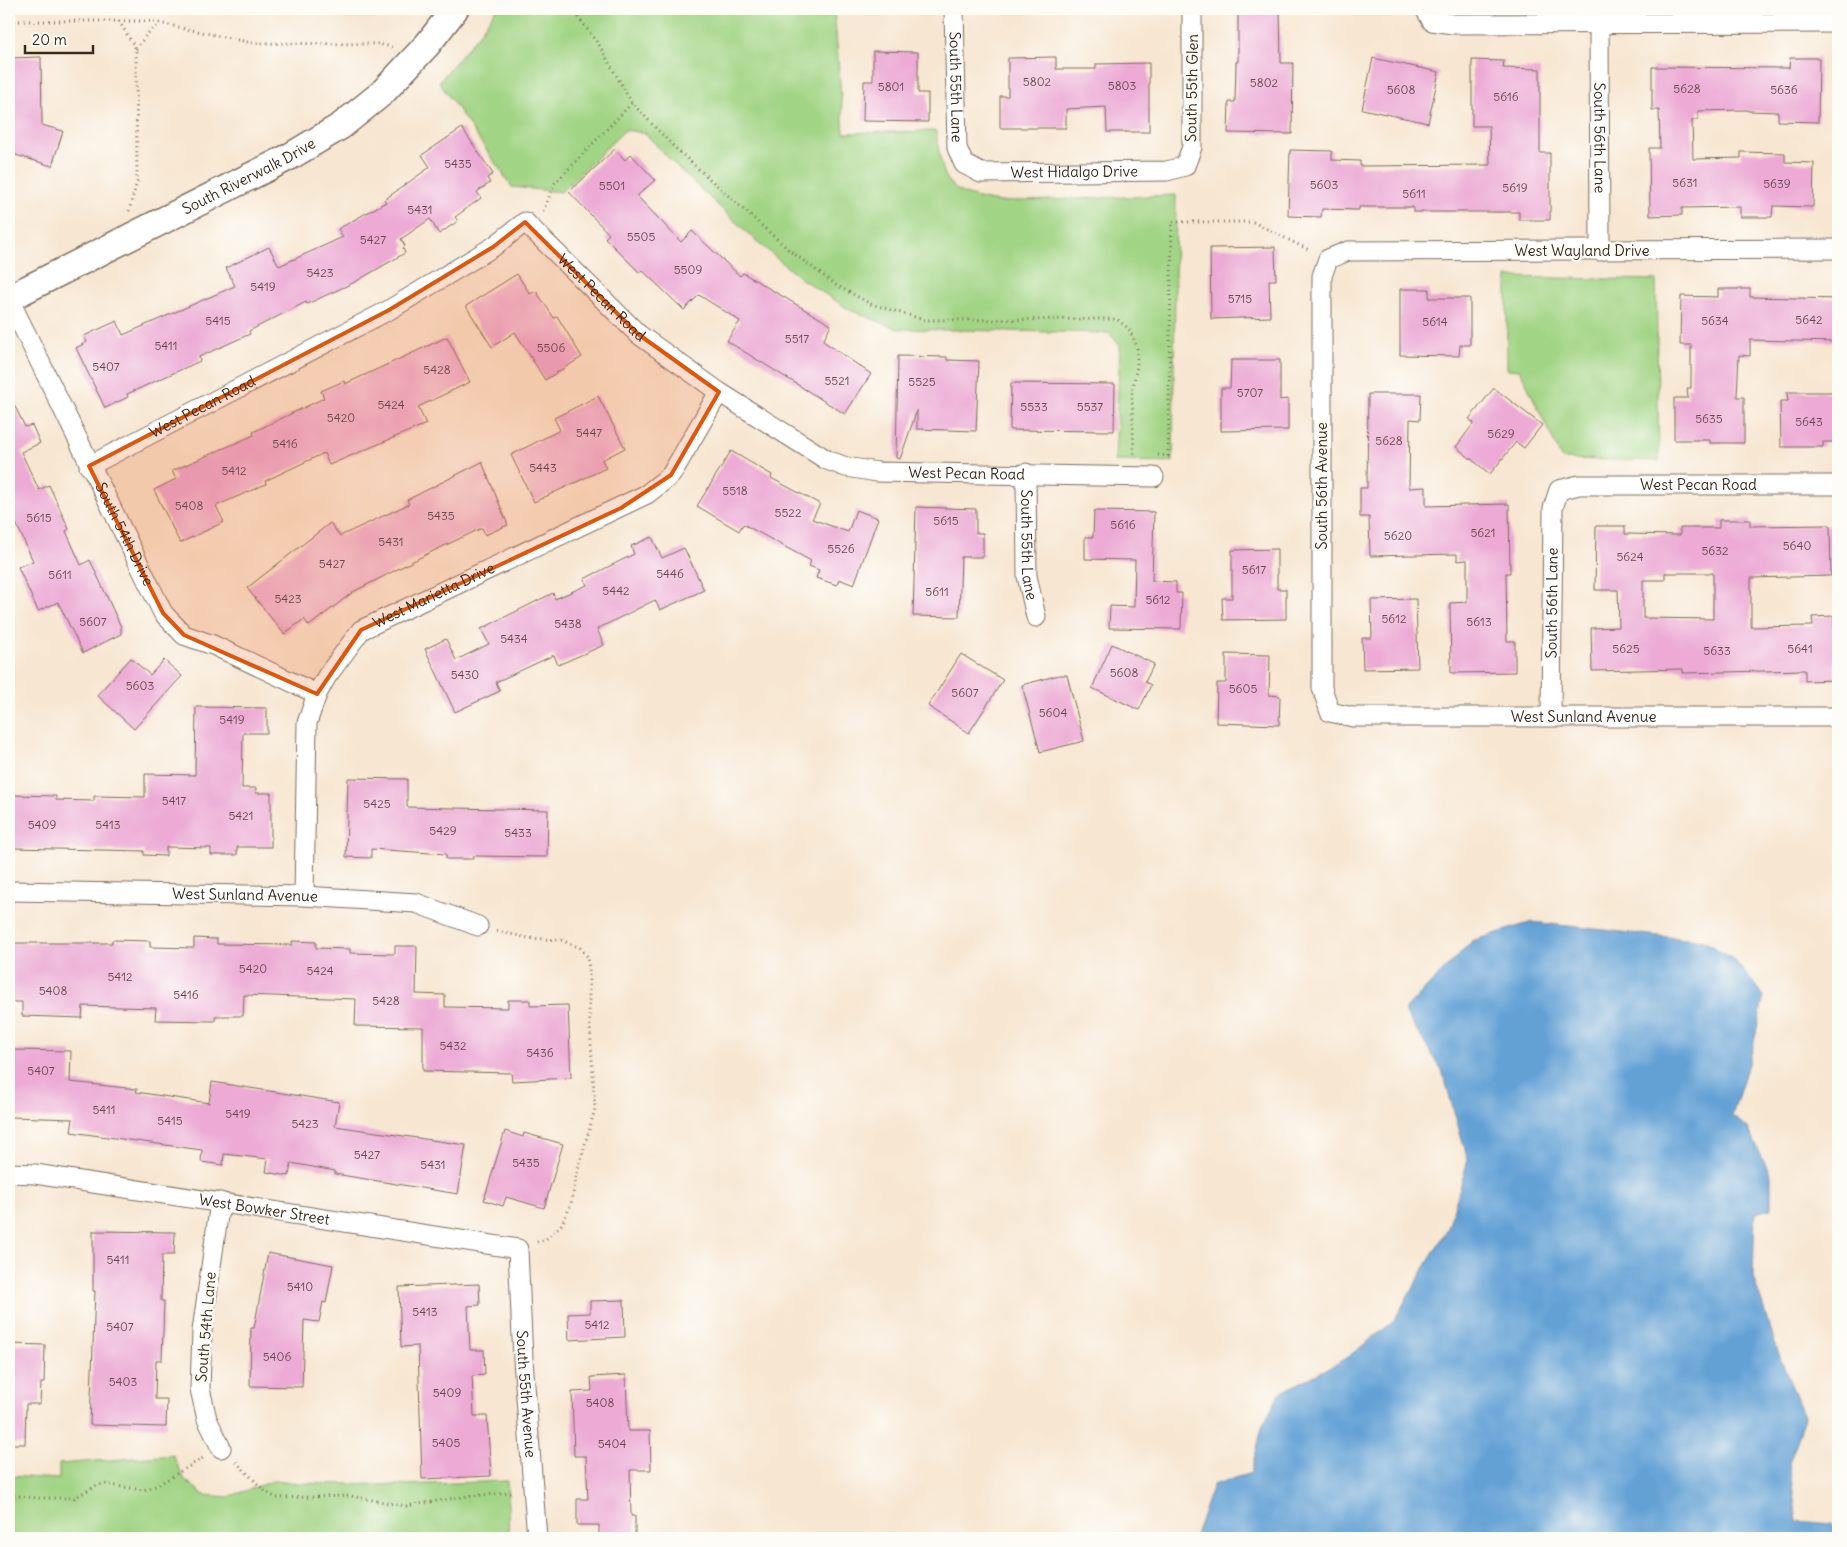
<svg xmlns="http://www.w3.org/2000/svg" width="1847" height="1547" font-family="Delius,sans-serif">
  <rect width="100%" height="100%" fill="#fdfcf7"/>
  <filter id="ink" filterUnits="userSpaceOnUse"><feTurbulence type="fractalNoise" baseFrequency=".02" numOctaves="2"/><feDisplacementMap in="SourceGraphic" scale="10" xChannelSelector="R" yChannelSelector="G"/><feConvolveMatrix kernelMatrix="1 2 1 2 8 2 1 2 1" color-interpolation-filters="sRGB"/></filter>
  <filter id="wash" filterUnits="userSpaceOnUse"><feTurbulence type="fractalNoise" baseFrequency=".0096" numOctaves="4" result="noise"/><feDisplacementMap in="SourceGraphic" scale="20" xChannelSelector="R" yChannelSelector="G"/><feGaussianBlur stdDeviation="1.12" result="paint"/><feColorMatrix in="noise" values="0 0 0 0 0 0 0 0 0 0 0 0 0 0 0 0 0 1.4 0 .05"/><feComposite in="paint" operator="in"/></filter>
  <g filter="url(#wash)">
    <rect width="100%" height="100%" fill="#f7e6d1"/>
    <!-- green -->
    <g fill="#a1d484" stroke="#6e7f51">
      <path d="M496 9H834L844 133 936 131C944 183 943 193 999 202L1176 195 1173 462 1115 461 1120 346 1109 333 898 329 850 310 800 278 753 238 675 165 645 133 625 130 561 192 512 187 439 82 479 34Z"/>
      <path d="M1507 277 1656 280 1659 461 1562 459 1520 370 1507 369Z"/>
      <path d="M173 1455 184 1479 204 1495 228 1497 276 1480 297 1483 402 1485 507 1481 509 1538H9V1476L59 1479V1464Z"/>
    </g>
    <!-- water -->
    <path fill="#63a1d5" stroke="#4f667a" d="M1532 922 1704 941 1734 960 1764 996 1752 1051 1732 1116 1748 1128 1771 1176V1209L1755 1213 1753 1277 1781 1360 1805 1419 1789 1463 1797 1521 1833 1524 1838 1529V1538H1194L1213 1485 1251 1473 1262 1427 1280 1393 1344 1360 1393 1322 1448 1228 1468 1160 1442 1070 1404 1011 1472 941Z"/>
    <g id="blocks">
      <!-- building -->
      <g fill="#ecaad5" fill-rule="evenodd">
        <path d="M1238 9H1280L1281 63H1293L1292 134 1228 133 1229 102H1235L1236 62H1238Z"/>
        <path d="M873 51 918 52V93H928V122L863 121 864 81H873Z"/>
        <path d="M41 57 42 125 63 131 52 166 9 153V58Z"/>
        <path d="M1056 57V69H1096V64L1149 63V132H1107L1106 107 1066 109V128H1000V96H1008V58Z"/>
        <path d="M1373 58 1439 72 1428 123 1362 109Z"/>
        <path d="M1790 58H1819L1818 122 1778 121V112L1748 111V110L1698 111V120H1692L1693 159 1741 158V152L1785 153V162L1814 163 1813 207 1773 206 1772 217H1740V207L1682 208V215L1650 216 1649 148H1660L1659 110H1652V67L1789 68Z"/>
        <path d="M1472 60 1504 61 1503 68 1540 69V153H1550V220H1519V212H1413V207H1359V210L1322 209 1321 217 1288 216 1290 150 1332 151V160L1360 161V166L1490 165 1489 126H1472Z"/>
        <path d="M462 128 493 174 487 178 490 183 477 192 481 198 455 217 458 221 439 234 430 219 401 239 405 246 403 248 405 253 355 282 307 304 306 302 249 331 250 334 199 357 200 361 127 394 128 397 105 408 76 348 87 342 84 336 117 321 123 335 235 286 226 268 269 247 279 266 343 237 338 229 386 202 384 200 430 167 422 155Z"/>
        <path d="M615 149 625 160 631 154 655 180 637 196 681 242 692 231 740 276 743 273 831 325 823 341 871 374 845 414 727 341 740 321 699 295 684 310 642 270 640 273 605 238 609 234 569 192Z"/>
        <path d="M1275 247 1276 280H1269L1270 317 1211 319 1210 248Z"/>
        <path d="M517 274 530 294 536 291 554 318 557 316 582 357 545 380 515 332 492 347 466 306Z"/>
        <path d="M1400 289H1429V298H1470V345H1460L1459 356 1400 355Z"/>
        <path d="M1718 289H1750V297L1838 299V342L1750 340V356L1739 355 1737 397H1744V443H1710V440H1674V398H1688L1687 388H1691V345H1680L1681 296 1718 297Z"/>
        <path d="M447 337 470 382 418 407 426 424 329 465 324 453 265 481 266 484 216 506 224 522 180 543 154 490 176 479 172 471 254 435 253 432 324 398 321 391 344 381 345 384Z"/>
        <path d="M898 356 947 357V360L979 361 976 431 917 429V410L900 459 896 458Z"/>
        <path d="M1231 360H1280V400L1288 399V430L1221 431V388H1230Z"/>
        <path d="M1011 383 1115 384 1114 431 1010 430Z"/>
        <path d="M1494 388 1542 425 1524 448 1516 442 1490 474 1456 447 1474 423 1469 419Z"/>
        <path d="M1787 392H1838V442H1823V447H1781L1780 401H1788Z"/>
        <path d="M9 394 25 427 32 425 40 443 21 452 39 490 49 485 69 529 66 531 81 565 90 560 121 627V634L83 653 58 602 38 611 18 567 33 561 9 507Z"/>
        <path d="M1368 394H1421L1420 420 1410 419 1409 488 1426 487V506L1509 504 1510 573H1506L1507 641H1515V672L1451 673 1450 603 1467 602V560L1457 561V554L1370 556 1369 517H1360V488H1367Z"/>
        <path d="M598 396 625 448 602 460 606 468 534 502 511 455 560 430 554 418Z"/>
        <path d="M731 451 772 475 771 478 820 504 812 519 848 532 856 510 878 518 854 585 839 579 837 585 816 578 819 570 809 566 811 561 743 524 739 531 697 506Z"/>
        <path d="M482 462 508 525 485 535 482 528 425 555 353 592 309 626 304 619 284 634 247 588 330 523 340 536 409 504 407 500Z"/>
        <path d="M916 507 976 509V533H983V557H961L959 617 913 616Z"/>
        <path d="M1094 511 1154 512 1152 581 1176 582V593H1182L1181 629 1109 628 1110 606 1134 607 1135 560 1085 559V537H1093Z"/>
        <path d="M1719 520H1750V526L1830 525 1831 576 1751 578V627L1813 626 1812 617 1834 616 1835 680 1805 681V670L1683 673V669L1592 671 1591 628 1619 627 1618 590H1595L1596 526H1625V534L1680 535V528H1719ZM1665 573H1713V619L1643 618V580H1665Z"/>
        <path d="M652 537 662 558 684 548 704 590 660 610 655 600 597 629 604 645 558 665 554 655 496 682 500 691 455 712 425 649 446 639 456 660 489 644 481 629 553 593 555 599 587 585 584 579 634 554 631 546Z"/>
        <path d="M1277 549V589H1286V619L1223 620 1222 598H1232V550Z"/>
        <path d="M1416 599 1418 668 1363 669 1362 638H1372L1371 600Z"/>
        <path d="M1112 644 1154 664 1145 682 1151 685 1139 710 1092 688Z"/>
        <path d="M961 654 1003 680 969 733 928 706Z"/>
        <path d="M1226 654 1270 655 1269 695 1280 696 1279 725 1216 723 1217 683H1226Z"/>
        <path d="M131 658 150 675 164 660 182 676 134 729 97 695Z"/>
        <path d="M1059 675H1067L1084 741 1040 752 1022 685Z"/>
        <path d="M196 707 267 708V733H243L242 788H256V793H271V847H237V855H211V848L166 847V856L144 855V851L12 848 14 795 56 796V800L94 801V796L145 797V774L195 775Z"/>
        <path d="M348 778 407 779V807L548 810 547 857 473 856V859H446V854L371 849V858L346 857Z"/>
        <path d="M194 938 217 939V944L292 945V941L316 942V948L350 949V953L395 954V946H417L416 994 445 995V1007L508 1008V1000H530V1006L568 1005 571 1078 512 1081 511 1073 423 1071V1027L355 1026 356 999 244 995 243 1016H215V1021L155 1020 156 1008 83 1006 82 1018 22 1016V1002H9V943H112V940L150 941V947L194 948Z"/>
        <path d="M12 1050 71 1051 70 1082 137 1089 136 1092 209 1103 212 1082 339 1102 335 1126 466 1145 458 1194 335 1174V1171L291 1163 289 1176 266 1172 268 1159 224 1154 223 1165 201 1162 202 1150 71 1132 73 1119 10 1117Z"/>
        <path d="M505 1131 523 1137 524 1133 563 1144 544 1208 506 1197 503 1206 484 1200Z"/>
        <path d="M93 1231 175 1232 174 1255H162L161 1301H164L162 1360H156L155 1399H167L166 1427 90 1425 95 1291H93Z"/>
        <path d="M268 1253 333 1265 326 1303 323 1302 319 1322 304 1320 302 1387 250 1386 251 1328H254Z"/>
        <path d="M479 1284 480 1305 468 1306 470 1350H484L485 1375 472 1376 474 1416H487L491 1476 422 1479 418 1346 401 1347 399 1287Z"/>
        <path d="M624 1300 625 1337 569 1340 568 1314 590 1313V1301Z"/>
        <path d="M9 1344 45 1345 44 1383H41L40 1404H26L25 1444H9Z"/>
        <path d="M626 1375 628 1431H650L651 1470H630L631 1516H635V1538H599V1525H577V1499H588L586 1456H574L572 1392 592 1391 591 1377Z"/>
      </g>
    </g>
  </g>
  <g filter="url(#ink)">
    <use href="#blocks" fill-opacity="0" stroke="#7d6c5d" stroke-width="1"/>
    <g fill="none" stroke-linecap="round" stroke-linejoin="round">
      <!-- street casing -->
      <g stroke="#7d6c5d" stroke-width="21">
        <g id="street">
          <path id="s1" d="M954 9 957 148 964 164 981 173 1167 171 1185 166 1192 147V9"/>
          <path d="M1425 9 1432 21 1453 24 1838 23"/>
          <path id="s2" d="M1599 24 1600 251"/>
          <path id="s3" d="M1838 249 1348 251 1328 259 1322 276V688L1330 712 1353 717H1838"/>
          <path id="s4" d="M9 299 163 613 184 635 213 645 317 694"/>
          <path id="s5" d="M89 466 389 310 493 247 525 222 638 334 719 392 827 460 846 467 877 472 1154 477"/>
          <path id="s6" d="M1026 473 1027 576 1036 617"/>
          <path id="s7" d="M1551 715 1553 508 1559 490 1579 485H1838"/>
          <path id="s8" d="M9 891 304 896 416 903 478 926"/>
          <path id="s9" d="M304 896 307 723 317 694 327 676 361 630 647 494 671 475 719 392"/>
          <path id="s10" d="M9 1173 35 1174 518 1249 523 1360 537 1538"/>
          <path d="M220 1202 202 1331 200 1389 207 1419 221 1448"/>
        </g>
      </g>
      <!-- secondary casing -->
      <g stroke="#7d6c5d" stroke-width="29">
        <g id="secondary">
          <path id="s11" d="M9 298 289 157 341 126 382 93 427 45 455 9"/>
        </g>
      </g>
      <!-- path -->
      <g stroke="#7d6c5d" stroke-width="3" stroke-dasharray="1 4" stroke-linecap="butt">
        <path d="M572 9 599 45 632 103 674 147 789 250 836 285 871 304 925 320 1117 319 1129 329 1137 347V366L1132 392 1134 457"/>
        <path d="M9 21H150L252 43 378 44 392 47"/>
        <path d="M119 21 136 49 137 182 129 211"/>
        <path d="M136 49 147 34 160 24"/>
        <path d="M543 211 555 183 632 103"/>
        <path d="M1158 455 1168 456 1172 222H1253L1311 251"/>
        <path d="M497 931 528 938 561 940 580 948 587 956 589 968V1009L595 1109 577 1173 571 1204 562 1224 546 1239 537 1242"/>
        <path d="M236 1462 266 1492 276 1498 350 1496 406 1506 468 1496 514 1493"/>
        <path d="M9 1495 37 1498H74L97 1485 105 1484 143 1490 156 1486 203 1458"/>
      </g>
      <!-- street -->
      <use href="#street" stroke="#fff" stroke-width="19"/>
      <!-- secondary -->
      <use href="#secondary" stroke="#fff" stroke-width="26"/>
    </g>
  </g>
  <!-- marked area -->
  <path fill="#df570d" fill-opacity="0.2" stroke="#df570d" stroke-width="4" stroke-linejoin="round" d="M525 222 638 334 719 392 671 475 621 508 361 630 317 694 184 635 163 613 89 466 389 310 493 247Z"/>
  <g text-anchor="middle" stroke-width="5" stroke-linejoin="round" paint-order="stroke">
    <!-- number labels -->
    <g font-size="12" fill="#674a4c">
      <text x="1037" y="86">5802</text>
      <text x="1264" y="87">5802</text>
      <text x="1122" y="90">5803</text>
      <text x="891" y="91">5801</text>
      <text x="1687" y="93">5628</text>
      <text x="1401" y="94">5608</text>
      <text x="1784" y="94">5636</text>
      <text x="1506" y="101">5616</text>
      <text x="458" y="168">5435</text>
      <text x="1685" y="187">5631</text>
      <text x="1777" y="188">5639</text>
      <text x="1324" y="189">5603</text>
      <text x="612" y="190">5501</text>
      <text x="1515" y="192">5619</text>
      <text x="1414" y="198">5611</text>
      <text x="420" y="214">5431</text>
      <text x="641" y="241">5505</text>
      <text x="373" y="244">5427</text>
      <text x="688" y="274">5509</text>
      <text x="320" y="277">5423</text>
      <text x="263" y="291">5419</text>
      <text x="1240" y="303">5715</text>
      <text x="1809" y="324">5642</text>
      <text x="218" y="325">5415</text>
      <text x="1715" y="325">5634</text>
      <text x="1435" y="326">5614</text>
      <text x="797" y="343">5517</text>
      <text x="166" y="350">5411</text>
      <text x="551" y="352">5506</text>
      <text x="106" y="371">5407</text>
      <text x="437" y="374">5428</text>
      <text x="837" y="385">5521</text>
      <text x="922" y="386">5525</text>
      <text x="1250" y="397">5707</text>
      <text x="391" y="409">5424</text>
      <text x="1034" y="411">5533</text>
      <text x="1090" y="411">5537</text>
      <text x="341" y="422">5420</text>
      <text x="1709" y="423">5635</text>
      <text x="1809" y="426">5643</text>
      <text x="589" y="437">5447</text>
      <text x="1501" y="438">5629</text>
      <text x="1389" y="445">5628</text>
      <text x="285" y="448">5416</text>
      <text x="543" y="472">5443</text>
      <text x="234" y="475">5412</text>
      <text x="735" y="495">5518</text>
      <text x="189" y="510">5408</text>
      <text x="788" y="517">5522</text>
      <text x="441" y="520">5435</text>
      <text x="39" y="522">5615</text>
      <text x="946" y="525">5615</text>
      <text x="1123" y="529">5616</text>
      <text x="1483" y="537">5621</text>
      <text x="1398" y="540">5620</text>
      <text x="391" y="546">5431</text>
      <text x="1797" y="550">5640</text>
      <text x="841" y="553">5526</text>
      <text x="1715" y="555">5632</text>
      <text x="1630" y="561">5624</text>
      <text x="332" y="568">5427</text>
      <text x="1254" y="574">5617</text>
      <text x="670" y="578">5446</text>
      <text x="60" y="579">5611</text>
      <text x="616" y="595">5442</text>
      <text x="937" y="596">5611</text>
      <text x="288" y="603">5423</text>
      <text x="1158" y="604">5612</text>
      <text x="1394" y="623">5612</text>
      <text x="93" y="626">5607</text>
      <text x="1479" y="626">5613</text>
      <text x="568" y="628">5438</text>
      <text x="514" y="643">5434</text>
      <text x="1626" y="653">5625</text>
      <text x="1800" y="653">5641</text>
      <text x="1717" y="655">5633</text>
      <text x="1124" y="677">5608</text>
      <text x="465" y="679">5430</text>
      <text x="140" y="690">5603</text>
      <text x="1243" y="693">5605</text>
      <text x="965" y="697">5607</text>
      <text x="1053" y="717">5604</text>
      <text x="232" y="724">5419</text>
      <text x="174" y="805">5417</text>
      <text x="377" y="808">5425</text>
      <text x="241" y="820">5421</text>
      <text x="42" y="829">5409</text>
      <text x="108" y="829">5413</text>
      <text x="443" y="835">5429</text>
      <text x="518" y="837">5433</text>
      <text x="253" y="973">5420</text>
      <text x="320" y="975">5424</text>
      <text x="120" y="981">5412</text>
      <text x="53" y="995">5408</text>
      <text x="186" y="999">5416</text>
      <text x="386" y="1005">5428</text>
      <text x="453" y="1050">5432</text>
      <text x="540" y="1057">5436</text>
      <text x="41" y="1075">5407</text>
      <text x="104" y="1114">5411</text>
      <text x="238" y="1118">5419</text>
      <text x="170" y="1125">5415</text>
      <text x="305" y="1128">5423</text>
      <text x="367" y="1159">5427</text>
      <text x="526" y="1167">5435</text>
      <text x="433" y="1169">5431</text>
      <text x="118" y="1264">5411</text>
      <text x="300" y="1291">5410</text>
      <text x="425" y="1316">5413</text>
      <text x="597" y="1329">5412</text>
      <text x="120" y="1331">5407</text>
      <text x="277" y="1361">5406</text>
      <text x="123" y="1386">5403</text>
      <text x="447" y="1397">5409</text>
      <text x="600" y="1407">5408</text>
      <text x="446" y="1447">5405</text>
      <text x="612" y="1448">5404</text>
    </g>
    <!-- street labels -->
    <g font-size="15" fill="#3b2a1e" stroke="#fdfcf7">
      <text dy="5" stroke="none"><textPath href="#s1" startOffset="78">South 55th Lane</textPath></text>
      <text transform="translate(1192 88) rotate(-89)" y="5">South 55th Glen</text>
      <text dy="5" stroke="none"><textPath href="#s2" startOffset="114">South 56th Lane</textPath></text>
      <text dy="5" stroke="none"><textPath href="#s1" startOffset="269">West Hidalgo Drive</textPath></text>
      <text dy="5" stroke="none"><textPath href="#s11" startOffset="269">South Riverwalk Drive</textPath></text>
      <text x="1582" y="256">West Wayland Drive</text>
      <text dy="5" stroke="none"><textPath href="#s5" startOffset="608">West Pecan Road</textPath></text>
      <text dy="5" stroke="none"><textPath href="#s5" startOffset="128">West Pecan Road</textPath></text>
      <text dy="5" stroke="none"><textPath href="#s5" startOffset="1028">West Pecan Road</textPath></text>
      <text dy="5" stroke="none"><textPath href="#s7" startOffset="366">West Pecan Road</textPath></text>
      <text transform="translate(1322 486) rotate(-90)" y="5">South 56th Avenue</text>
      <text dy="5" stroke="none"><textPath href="#s4" startOffset="262">South 54th Drive</textPath></text>
      <text dy="5" stroke="none"><textPath href="#s6" startOffset="72">South 55th Lane</textPath></text>
      <text dy="5" stroke="none"><textPath href="#s9" startOffset="362">West Marietta Drive</textPath></text>
      <text dy="5" stroke="none"><textPath href="#s7" startOffset="112">South 56th Lane</textPath></text>
      <text dy="5" stroke="none"><textPath href="#s3" startOffset="1221">West Sunland Avenue</textPath></text>
      <text dy="5" stroke="none"><textPath href="#s8" startOffset="236">West Sunland Avenue</textPath></text>
      <text dy="5" stroke="none"><textPath href="#s10" startOffset="258">West Bowker Street</textPath></text>
      <text transform="translate(206 1327) rotate(-85)" y="5">South 54th Lane</text>
      <text dy="5" stroke="none"><textPath href="#s10" startOffset="660">South 55th Avenue</textPath></text>
    </g>
  </g>
  <!-- margin -->
  <rect width="1847" height="1547" fill="none" stroke="#fdfcf7" stroke-width="30"/>
  <!-- scale -->
  <path d="M25 45v8h68v-8" fill="none" stroke="#3b2a1e" stroke-width="2.5"/>
  <text x="32" y="45" font-size="15" fill="#3b2a1e" stroke="#fdfcf7" stroke-width="4" paint-order="stroke">20 m</text>
</svg>
